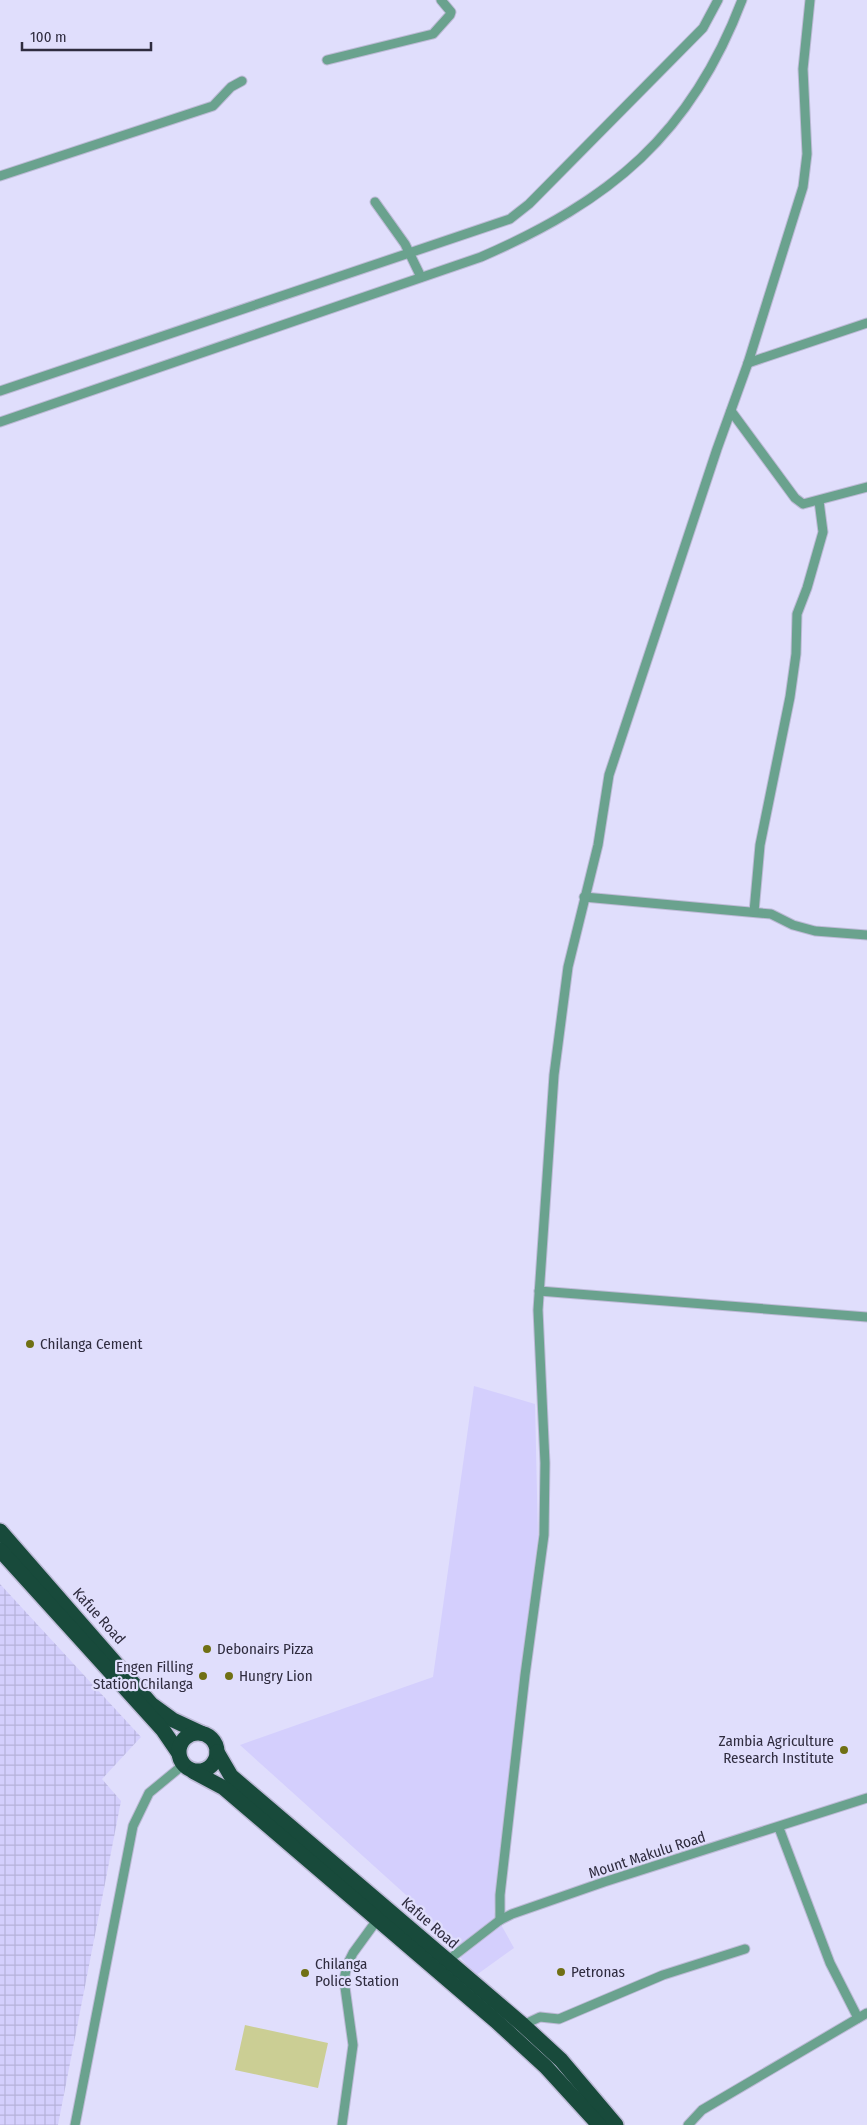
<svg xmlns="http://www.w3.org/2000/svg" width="867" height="2125" font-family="'Fira Sans Condensed',sans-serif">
  <defs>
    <pattern id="industrial-grid" width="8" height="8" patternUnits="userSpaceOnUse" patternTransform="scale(1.25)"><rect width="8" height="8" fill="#d4cffd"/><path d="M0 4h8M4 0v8" fill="none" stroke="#b6b2da"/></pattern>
  </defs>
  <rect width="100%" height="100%" fill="#e0defc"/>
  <!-- built -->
  <path fill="#d4cffd" d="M474 1386 535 1404 538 1537 514 1723 494 1912 514 1948 475 1976 426 1913 240 1745 433 1677Z"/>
  <!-- industrial -->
  <path fill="url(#industrial-grid)" d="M0 1584 141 1737 102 1779 121 1801 58 2125H0Z"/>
  <!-- grass -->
  <path fill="#cbce94" d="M245 2025 328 2043 318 2088 235 2070Z"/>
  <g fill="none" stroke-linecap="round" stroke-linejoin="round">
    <!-- street casing -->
    <g stroke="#bdbad6" stroke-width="11">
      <g id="street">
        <path d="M327 60 433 34 450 15 451 12 441 0"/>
        <path d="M0 176 213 106 231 87 242 81"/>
        <path d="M375 202 405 244 421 277"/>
        <path d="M748 363 867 323"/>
        <path d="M0 391 510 219 529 204 703 28 718 0"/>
        <path d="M731 411 795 498 803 504 867 487"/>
        <path d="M0 422 481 257C610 201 691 135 742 0"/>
        <path d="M584 897 771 914 793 925 815 931 867 935"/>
        <path d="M754 912 760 845 790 697 796 654 797 614 807 588 823 532 819 501"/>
        <path d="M539 1291 867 1317"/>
        <path d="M779 1828 830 1963 858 2018"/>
        <path d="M500 1920V1895L525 1675 544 1535 545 1463 538 1310 554 1075 568 967 598 845 609 775 717 449 748 363 803 187 807 154 803 69 810 0"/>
        <path d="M447 1961 500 1920 512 1914 604 1882 867 1798"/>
        <path d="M523 2025 540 2017 559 2019 663 1975 745 1949"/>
        <path d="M75 2125 133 1826 149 1793 183 1765"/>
        <path d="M342 2125 353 2045 344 1980 347 1965 353 1953 377 1920"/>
        <path d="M688 2125 702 2110 867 2013"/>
      </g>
    </g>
    <!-- highway casing -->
    <g stroke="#bdbad6" stroke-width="18">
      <g id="highway">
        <path d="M0 1531 151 1704 173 1720 201 1733"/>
        <path d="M0 1550 163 1730 178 1752"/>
        <circle cx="198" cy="1752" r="19"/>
        <path d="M217 1752 231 1776 523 2025 561 2060 616 2125"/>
        <path d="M194 1772 224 1788 496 2021 546 2067 599 2125"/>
      </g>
    </g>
    <!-- street -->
    <use href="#street" stroke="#6aa28e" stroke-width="9"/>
    <!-- highway -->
    <use href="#highway" stroke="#184a3b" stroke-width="15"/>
  </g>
  <!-- markers -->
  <g fill="#707014" stroke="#e0defc" stroke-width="2">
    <circle cx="30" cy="1344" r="5"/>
    <circle cx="207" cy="1649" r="5"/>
    <circle cx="203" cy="1676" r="5"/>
    <circle cx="229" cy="1676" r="5"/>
    <circle cx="844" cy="1750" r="5"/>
    <circle cx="561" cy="1972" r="5"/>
    <circle cx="305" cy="1973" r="5"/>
  </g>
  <g text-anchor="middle" stroke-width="4.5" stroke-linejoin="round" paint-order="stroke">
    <!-- poi labels -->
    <g font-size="15" fill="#2f2c3f" stroke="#e0defc" text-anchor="start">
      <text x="40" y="1349">Chilanga Cement</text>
      <text x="217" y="1654">Debonairs Pizza</text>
      <text x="193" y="1672" text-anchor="end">Engen Filling<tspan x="193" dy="17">Station Chilanga</tspan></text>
      <text x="239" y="1681">Hungry Lion</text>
      <text x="834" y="1746" text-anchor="end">Zambia Agriculture<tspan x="834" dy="17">Research Institute</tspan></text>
      <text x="315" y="1969">Chilanga<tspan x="315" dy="17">Police Station</tspan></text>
      <text x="571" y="1977">Petronas</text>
    </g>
    <!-- street labels -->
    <g font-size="15" fill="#2f2c3f" stroke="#e0defc">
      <text transform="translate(99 1616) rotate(48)" y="5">Kafue Road</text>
      <text transform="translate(647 1855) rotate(-18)" y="5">Mount Makulu Road</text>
      <text transform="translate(430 1923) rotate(41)" y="5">Kafue Road</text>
    </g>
  </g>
  <!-- scale -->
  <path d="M22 42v8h129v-8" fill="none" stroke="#2f2c3f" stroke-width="2.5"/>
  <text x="30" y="42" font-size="15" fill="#2f2c3f" stroke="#e0defc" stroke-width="4" paint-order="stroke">100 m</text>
</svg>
